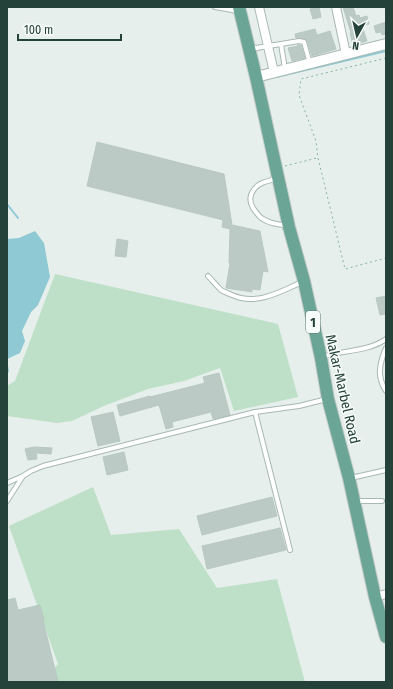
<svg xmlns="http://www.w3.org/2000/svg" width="393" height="689" font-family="'Fira Sans Condensed',sans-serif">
  <rect width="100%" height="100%" fill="#e6efeb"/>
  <!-- green -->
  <g fill="#bfe0c8">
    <path d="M55 274 278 324 298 397 234 411 220 368 184 381 148 389 104 406 72 421 57 423 7 416V386L15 381Z"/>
    <path d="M93 487 111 535 179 529 217 588 277 579 305 682H43L58 664 9 526Z"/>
  </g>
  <!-- water -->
  <path fill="#8ec9d4" d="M35 231 44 243 50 277 38 305 31 312 22 331 25 341 20 353 7 359 9 372 7 373V239L19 238Z"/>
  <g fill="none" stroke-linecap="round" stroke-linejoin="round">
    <!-- stream -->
    <g stroke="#8ec9d4" stroke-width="2">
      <path d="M276 77 386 51"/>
      <path d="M7 204 18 218"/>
    </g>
  </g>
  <!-- building -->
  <g fill="#bbcac4" stroke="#b8c9c2">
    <path d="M319 7 321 17 313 19 310 9Z"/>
    <path d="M343 7H353L356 16 359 15 360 18 367 16 369 24 362 26 367 41 353 45 350 33H351Z"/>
    <path d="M386 22V34L382 35 381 32 376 33 374 26Z"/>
    <path d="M315 29 317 35 330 31 336 49 312 56 307 40 300 38H296L295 34Z"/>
    <path d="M297 45H301L305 58 292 61 288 48 298 46Z"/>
    <path d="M97 142 224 174 232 225 260 231 268 272 263 271 260 290 252 289V292L226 288 230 263H229L230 229 222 227 223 220 87 186Z"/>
    <path d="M117 239 128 241 126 257 115 256Z"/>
    <path d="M386 296V314L380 315 376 298Z"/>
    <path d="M219 373 230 415 213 419 211 412 172 422 173 427 166 429 159 405 120 416 117 405 150 396V397L205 383 203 377Z"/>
    <path d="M113 412 120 441 98 446 91 417Z"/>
    <path d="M34 447 52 448 51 454 36 453 37 459 28 460 25 449Z"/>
    <path d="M124 452 128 470 107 475 103 457Z"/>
    <path d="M272 497 277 516 202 535 197 516Z"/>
    <path d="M280 528 286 550 207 569 202 546Z"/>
    <path d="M15 598 18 610 40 605 44 620H43L58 682H7V600Z"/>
  </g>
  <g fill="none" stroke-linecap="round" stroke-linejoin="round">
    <!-- service casing -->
    <g stroke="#a8b8b2" stroke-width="6">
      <g id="service">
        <path d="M215 7 238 11"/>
        <path d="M250 49 281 44"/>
        <path d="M285 69 281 44 299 41 304 42 310 64"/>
        <path d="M277 178C272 180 267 181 262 183 252 188 247 198 253 208 256 212 259 217 263 219 270 224 279 224 287 226"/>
        <path d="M208 276C212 280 216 285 221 290 224 292 228 293 232 295 256 306 280 292 302 282"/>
        <path d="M386 348C382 357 378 370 381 380 382 384 384 388 386 391"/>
        <path d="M322 357C342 350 368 352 386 339"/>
        <path d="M255 412 290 550"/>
        <path d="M351 478 386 470"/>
        <path d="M7 483 23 476"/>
        <path d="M7 501 23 476 31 471 43 466 255 412 299 406 327 399"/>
        <path d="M356 501H382"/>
      </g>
    </g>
    <!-- minor casing -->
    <g stroke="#a8b8b2" stroke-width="10">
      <g id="minor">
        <path d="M259 7 273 68"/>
        <path d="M336 7 346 54"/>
        <path d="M375 597 386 594"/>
      </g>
    </g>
    <!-- tertiary casing -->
    <g stroke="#a8b8b2" stroke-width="12">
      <path id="tertiary" d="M256 77 386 44"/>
    </g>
    <!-- primary casing -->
    <g stroke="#c2cac8" stroke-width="14">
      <path id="primary" d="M239 7 256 77 289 227 304 281 321 358 328 399 349 478 375 597 386 637"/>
    </g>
    <!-- path -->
    <g stroke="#86b3a5" stroke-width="1" stroke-dasharray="2 3" stroke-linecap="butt">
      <path d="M386 58 301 79 299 95 316 141 318 158 345 269 386 258"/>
      <path d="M285 166 317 158"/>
    </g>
    <!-- service -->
    <use href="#service" stroke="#fff" stroke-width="4"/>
    <!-- minor -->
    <use href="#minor" stroke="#fff" stroke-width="8"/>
    <!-- tertiary -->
    <use href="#tertiary" stroke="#fff" stroke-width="10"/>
    <!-- primary -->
    <use href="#primary" stroke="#6aa596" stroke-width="12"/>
  </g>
  <g text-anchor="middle" stroke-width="3" stroke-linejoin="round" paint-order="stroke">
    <!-- shield labels -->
    <rect fill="#f7fbf9" stroke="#637a73" stroke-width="1" x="306" y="311" width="14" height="22" rx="3"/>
    <g font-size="13" font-weight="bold" fill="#24423a">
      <text x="313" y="327">1</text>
    </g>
    <!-- street labels -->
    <g font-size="14" fill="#24423a" stroke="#f7fbf9">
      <text transform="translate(343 389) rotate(77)" y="5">Makar-Marbel Road</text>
    </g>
  </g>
  <!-- border -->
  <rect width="393" height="689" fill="none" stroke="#24423a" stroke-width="16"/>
  <!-- north arrow -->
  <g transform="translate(357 36) rotate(188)" stroke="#f7fbf9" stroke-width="3" paint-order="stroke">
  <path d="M0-3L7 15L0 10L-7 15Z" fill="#24423a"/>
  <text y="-6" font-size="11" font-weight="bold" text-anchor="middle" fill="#24423a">N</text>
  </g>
  <!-- scale -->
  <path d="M18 34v6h103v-6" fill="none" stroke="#24423a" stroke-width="2"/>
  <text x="24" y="34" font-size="12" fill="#24423a" stroke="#f7fbf9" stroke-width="3" paint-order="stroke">100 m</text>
</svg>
